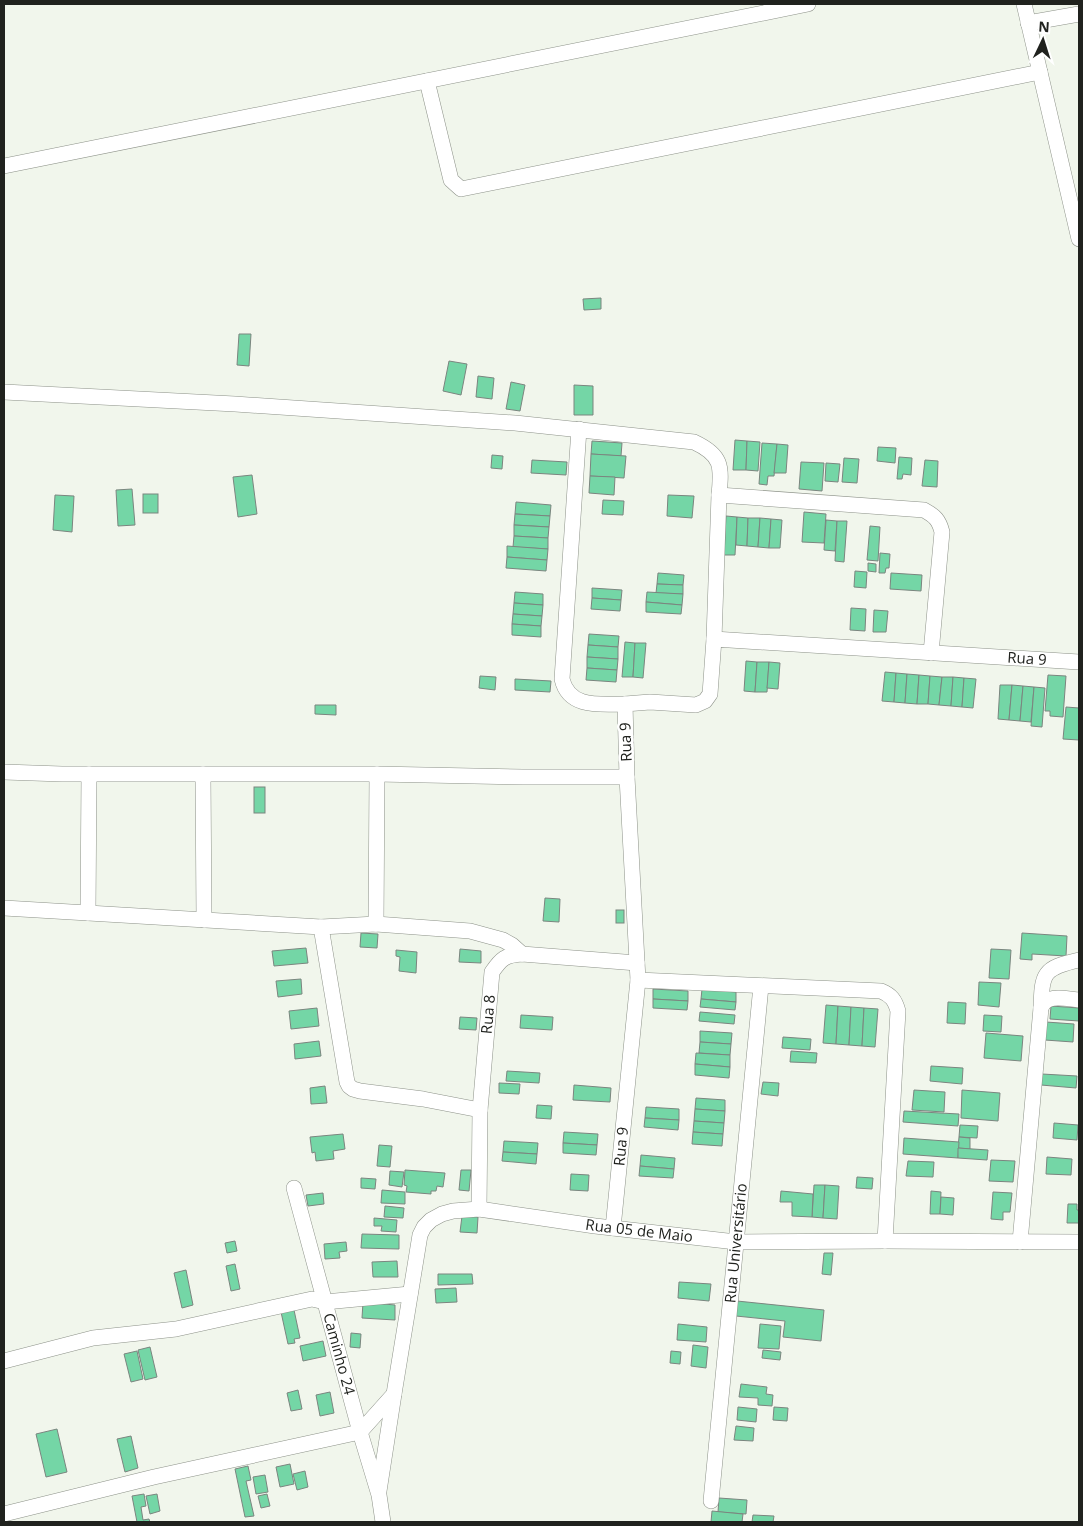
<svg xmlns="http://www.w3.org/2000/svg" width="1083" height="1526" font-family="'Open Sans',sans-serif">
  <rect width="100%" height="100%" fill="#f1f6ec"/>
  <!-- building -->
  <g fill="#74d6a6" stroke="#7b857f">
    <path d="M601 298V309L584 310 583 299Z"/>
    <path d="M239 334H251L249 366 237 365Z"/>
    <path d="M449 361 467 364 461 395 443 391Z"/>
    <path d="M478 376 494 378 492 399 476 397Z"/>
    <path d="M511 382 525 385 520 411 506 409Z"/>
    <path d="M574 385 593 386V415H574Z"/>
    <path d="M735 440 747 441 746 470H733Z"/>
    <path d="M592 441 622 443 621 456 591 454Z"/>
    <path d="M747 441 760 442 758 471 746 470Z"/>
    <path d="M762 443 777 444 774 476H768L767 485 759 484Z"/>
    <path d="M777 444 788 445 786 473H774Z"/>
    <path d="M878 447 896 448 895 463 877 461Z"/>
    <path d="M591 454 626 456 624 478 590 476Z"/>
    <path d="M492 455 503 456 502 469 491 468Z"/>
    <path d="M899 457 912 458 911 475 903 474 902 479H897Z"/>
    <path d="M844 458 859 459 857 483 842 482Z"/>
    <path d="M532 460 567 462 566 475 531 473Z"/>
    <path d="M925 460 938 461 937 487 922 486Z"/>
    <path d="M801 462 824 463 822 491 799 489Z"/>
    <path d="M826 463 840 464 838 482 825 481Z"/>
    <path d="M252 475 257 514 238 517 233 477Z"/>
    <path d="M590 476 615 477 614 495 589 493Z"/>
    <path d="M132 489 135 525 118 526 116 490Z"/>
    <rect x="143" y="494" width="15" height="19"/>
    <path d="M55 495 74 496 72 532 53 530Z"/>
    <path d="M668 495 694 496 692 518 667 516Z"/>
    <path d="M603 500 624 501 623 515 602 514Z"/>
    <path d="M516 502 551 505 550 516 515 514Z"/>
    <path d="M804 512 826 514 824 543 802 542Z"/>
    <path d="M515 514 550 516 549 527 514 525Z"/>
    <path d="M726 516 737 517 735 555H724Z"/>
    <path d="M737 517 748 518 747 546 736 545Z"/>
    <path d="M748 518H760L758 547 747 546Z"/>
    <path d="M760 518 771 519 769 548 758 547Z"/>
    <path d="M771 519 782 520 780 548H769Z"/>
    <path d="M826 520 837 521 835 551 824 550Z"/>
    <path d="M837 521H847L844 562 835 561Z"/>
    <path d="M514 525 549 527 548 538 514 536Z"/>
    <path d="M870 526 880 527 878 561 867 560Z"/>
    <path d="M514 536 548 538V549L513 547Z"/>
    <path d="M507 546 548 549 547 560 507 557Z"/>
    <path d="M880 553 890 554 889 568H886L885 573H879Z"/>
    <path d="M507 557 547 560 546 571 506 568Z"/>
    <path d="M868 563 876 564V572L868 571Z"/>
    <path d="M855 571 867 572 866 588 854 587Z"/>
    <path d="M658 573 684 575 683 585 657 584Z"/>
    <path d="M891 573 922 575 921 591 890 589Z"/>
    <path d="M657 584 683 585V594L656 593Z"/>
    <path d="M592 588 622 590 621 600 592 598Z"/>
    <path d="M515 592 543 594V605L514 603Z"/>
    <path d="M647 592 683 594 682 605 646 602Z"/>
    <path d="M592 598 621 600 620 611 591 609Z"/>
    <path d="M646 602 682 605 681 614 646 612Z"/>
    <path d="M514 603 543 605 542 616 513 614Z"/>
    <path d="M851 608 866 609 865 631 850 630Z"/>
    <path d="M874 610 888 611 886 632H873Z"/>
    <path d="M513 614 542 616 541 626 512 624Z"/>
    <path d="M512 624 541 626V637L512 635Z"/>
    <path d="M589 634 619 636 618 647 588 645Z"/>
    <path d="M625 642 635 643 633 677H622Z"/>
    <path d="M635 643H646L643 678 633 677Z"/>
    <path d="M588 645 618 647V659L587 657Z"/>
    <path d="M587 657 618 659 617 670 587 668Z"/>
    <path d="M746 661 757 662 755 692 744 691Z"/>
    <path d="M757 662H769L767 692H755Z"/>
    <path d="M769 662 780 663 778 689 767 688Z"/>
    <path d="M587 668 617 670 616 682 586 680Z"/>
    <path d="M885 672 896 673 894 702 882 701Z"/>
    <path d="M896 673 907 674 905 703 894 702Z"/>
    <path d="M907 674 919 675 917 704 905 703Z"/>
    <path d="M919 675 930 676 928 704H917Z"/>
    <path d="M1048 675 1066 676 1063 717 1050 716V711H1045Z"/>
    <path d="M480 676 496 677 495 690 479 688Z"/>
    <path d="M930 676 942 677 939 705 928 704Z"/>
    <path d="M942 677H953L951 706 939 705Z"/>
    <path d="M953 677 964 678 962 707 951 706Z"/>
    <path d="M964 678 976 679 973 708 962 707Z"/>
    <path d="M515 679 551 681 550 692 515 690Z"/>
    <path d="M1000 685H1012L1009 720 998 719Z"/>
    <path d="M1012 685 1023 686 1020 721 1009 720Z"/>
    <path d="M1023 686 1034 687 1031 722 1020 721Z"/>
    <path d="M1034 687 1045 688 1042 727 1031 726Z"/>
    <path d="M315 705H336V715L315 714Z"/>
    <path d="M1066 707 1079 708V740L1063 739Z"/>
    <rect x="254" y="787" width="11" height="26"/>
    <path d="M545 898 560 899 559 922 543 921Z"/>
    <rect x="616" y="910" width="8" height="13"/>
    <path d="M361 933 378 934 377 948 360 947Z"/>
    <path d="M1022 933 1067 936 1066 956 1032 954V960L1020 959Z"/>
    <path d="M306 948 308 963 274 966 272 951Z"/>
    <path d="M460 949 481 951V963L459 962Z"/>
    <path d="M991 949 1011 950 1009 979 989 978Z"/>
    <path d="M396 950 417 952 416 973 399 971 400 957 396 956Z"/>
    <path d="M301 979 302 994 278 997 276 981Z"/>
    <path d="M979 982 1001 983 999 1007 978 1005Z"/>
    <path d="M653 989 688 991V1001L653 999Z"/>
    <path d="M702 989 736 992V1002L701 999Z"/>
    <path d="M653 999 688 1001 687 1010 653 1008Z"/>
    <path d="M701 999 736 1002 735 1010 700 1007Z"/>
    <path d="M948 1002 966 1003 965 1024 947 1023Z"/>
    <path d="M826 1005 838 1006 836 1044 823 1043Z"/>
    <path d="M838 1006 851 1007 849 1045 836 1044Z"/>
    <path d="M1051 1006 1079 1008V1021L1050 1019Z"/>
    <path d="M851 1007 864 1008 862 1046 849 1045Z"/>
    <path d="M317 1008 319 1026 291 1029 289 1011Z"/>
    <path d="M864 1008 878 1009 875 1047 862 1046Z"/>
    <path d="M700 1012 735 1015 734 1024 699 1021Z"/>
    <path d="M521 1015 553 1017 552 1030 520 1028Z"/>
    <path d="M984 1015 1002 1016 1001 1032 983 1031Z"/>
    <path d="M460 1017 477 1018 476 1030 459 1029Z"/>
    <path d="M1046 1022 1074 1024 1073 1042 1045 1040Z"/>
    <path d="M700 1031 732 1033 731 1044 700 1042Z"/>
    <path d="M986 1033 1023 1036 1021 1061 984 1058Z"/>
    <path d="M783 1037 811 1039 810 1050 782 1048Z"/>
    <path d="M319 1041 321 1056 295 1059 294 1044Z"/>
    <path d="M700 1042 731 1044 730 1055 699 1053Z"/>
    <path d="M791 1051 817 1053 816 1063 790 1062Z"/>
    <path d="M696 1053 730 1055V1067L695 1064Z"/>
    <path d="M695 1064 730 1067 729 1078 695 1075Z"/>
    <path d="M931 1066 963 1068 962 1084 930 1081Z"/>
    <path d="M507 1071 540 1073 539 1083 506 1081Z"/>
    <path d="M1042 1074 1077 1076 1076 1088 1041 1085Z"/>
    <path d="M763 1082 779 1083 778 1096 761 1094Z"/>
    <path d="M499 1083 520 1084 519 1094 499 1093Z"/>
    <path d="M574 1085 611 1088 610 1102 573 1100Z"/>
    <path d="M325 1086 327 1103 311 1104 310 1088Z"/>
    <path d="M914 1090 945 1092 944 1112 912 1110Z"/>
    <path d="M962 1090 1000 1093 998 1121 961 1118Z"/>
    <path d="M696 1098 725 1100V1111L695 1109Z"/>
    <path d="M537 1105 552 1106 551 1119 536 1118Z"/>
    <path d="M646 1107 679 1109V1120L645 1118Z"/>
    <path d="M695 1109 725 1111 724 1123 694 1121Z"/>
    <path d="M904 1111 959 1114 958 1126 903 1122Z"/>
    <path d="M645 1118 679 1120 678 1130 644 1127Z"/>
    <path d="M694 1121 724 1123 723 1134 693 1132Z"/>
    <path d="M1054 1123 1078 1125 1077 1140 1053 1138Z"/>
    <path d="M960 1125 978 1126 977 1138 959 1137Z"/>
    <path d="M564 1132 598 1134 597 1145 563 1143Z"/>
    <path d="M693 1132 723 1134 722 1146 692 1144Z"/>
    <path d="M343 1134 345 1149 333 1151 334 1159 316 1161 315 1152 312 1153 310 1137Z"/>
    <path d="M959 1137 970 1138V1149L958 1148Z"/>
    <path d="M904 1138 959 1142 958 1158 903 1154Z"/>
    <path d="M504 1141 538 1143 537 1154 503 1152Z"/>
    <path d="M563 1143 597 1145 596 1155 563 1153Z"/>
    <path d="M379 1145 392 1146 390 1167 377 1166Z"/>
    <path d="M958 1148 988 1150 987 1160 958 1158Z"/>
    <path d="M503 1152 537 1154 536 1164 502 1161Z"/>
    <path d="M641 1155 675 1158 674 1169 640 1166Z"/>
    <path d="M1047 1157 1072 1159 1071 1175 1046 1174Z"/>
    <path d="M991 1160 1015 1161 1013 1182 989 1181Z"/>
    <path d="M908 1161 934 1162 933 1177 906 1176Z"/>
    <path d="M640 1166 674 1169 673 1178 639 1176Z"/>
    <path d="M405 1170 445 1173 443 1187 437 1186 436 1191H431V1194L406 1192 407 1186 404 1185Z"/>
    <path d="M461 1170H471L469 1191 459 1190Z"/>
    <path d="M390 1171 404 1172 402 1187 389 1185Z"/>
    <path d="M571 1174 589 1175 588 1191 570 1190Z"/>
    <path d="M857 1177 873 1178 872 1189 856 1188Z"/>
    <path d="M361 1178 376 1179 375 1189 361 1188Z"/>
    <path d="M814 1185H825L823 1218 812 1217Z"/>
    <path d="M825 1185 839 1186 837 1219 823 1218Z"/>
    <path d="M382 1190 405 1192V1204L381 1203Z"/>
    <path d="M781 1191 813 1194 812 1217 792 1216V1202H780Z"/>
    <path d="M931 1191 941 1192 940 1214H930Z"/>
    <path d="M993 1192 1012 1193 1010 1212H1003V1220L991 1219Z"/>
    <path d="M323 1193 324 1204 308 1206 306 1195Z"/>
    <path d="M941 1197 954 1198 953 1215 940 1214Z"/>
    <path d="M1068 1204H1077V1210H1079V1223H1067Z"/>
    <path d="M385 1206 404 1208 403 1218 384 1217Z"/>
    <path d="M462 1216 478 1217 477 1233 460 1232Z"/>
    <path d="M374 1218 397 1220 396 1232 381 1231 382 1226H374Z"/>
    <path d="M362 1234 399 1235V1249L361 1248Z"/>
    <path d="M235 1241 237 1251 227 1253 225 1243Z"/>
    <path d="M346 1242 347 1251 339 1252 340 1258 325 1259 324 1244Z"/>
    <path d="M824 1253H833L831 1275 822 1274Z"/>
    <path d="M397 1261 398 1277H373L372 1262Z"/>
    <path d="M235 1264 240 1289 231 1291 226 1266Z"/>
    <path d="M186 1270 193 1305 182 1308 174 1273Z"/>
    <path d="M438 1274H472L473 1284 438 1285Z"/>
    <path d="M679 1282 711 1284 709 1301 678 1298Z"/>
    <path d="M456 1288 457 1302 436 1303 435 1289Z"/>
    <path d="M737 1301 824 1310 821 1341 783 1337 785 1321 736 1316Z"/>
    <path d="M363 1302 395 1305V1320L362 1318Z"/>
    <path d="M294 1310 300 1338 294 1339 295 1343 288 1344 281 1312Z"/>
    <path d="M678 1324 707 1327 706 1342 677 1340Z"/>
    <path d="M760 1324 781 1326 779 1349 758 1348Z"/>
    <path d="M351 1333 361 1334 360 1348 350 1347Z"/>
    <path d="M323 1341 326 1356 303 1361 300 1346Z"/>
    <path d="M693 1345 708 1347 706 1368 691 1366Z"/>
    <path d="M150 1347 157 1377 145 1380 138 1350Z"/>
    <path d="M763 1350 781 1352 780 1360 762 1358Z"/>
    <path d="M137 1351 143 1379 131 1382 124 1354Z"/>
    <path d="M671 1351 681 1352 680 1364 670 1363Z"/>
    <path d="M741 1384 767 1387 766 1394 773 1395 772 1406 758 1405V1398L739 1397Z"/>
    <path d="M298 1390 302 1409 291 1411 287 1393Z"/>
    <path d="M330 1392 334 1413 320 1416 316 1395Z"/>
    <path d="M738 1407 757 1409 756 1422 737 1420Z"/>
    <path d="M774 1407 788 1408 787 1421 773 1420Z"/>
    <path d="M736 1426 754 1428 753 1441 734 1440Z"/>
    <path d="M57 1429 67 1472 46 1477 36 1434Z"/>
    <path d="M131 1436 138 1468 125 1472 117 1439Z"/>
    <path d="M290 1464 294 1484 280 1487 276 1467Z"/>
    <path d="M248 1466 251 1480 246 1481 254 1516 245 1517 235 1469Z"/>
    <path d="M305 1471 308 1487 297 1490 293 1474Z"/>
    <path d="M265 1475 268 1492 256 1494 253 1477Z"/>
    <path d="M144 1494 146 1506 141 1507 143 1520 149 1519 150 1522H137L132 1496Z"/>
    <path d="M157 1494 160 1511 150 1514 146 1496Z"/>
    <path d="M267 1494 270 1506 261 1508 258 1496Z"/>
    <path d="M719 1498 747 1500 746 1514 718 1512Z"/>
    <path d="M712 1511 743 1514 742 1522H745H711Z"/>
    <path d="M753 1515 774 1516 773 1522H752Z"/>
  </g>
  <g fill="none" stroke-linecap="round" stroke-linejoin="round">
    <!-- street casing -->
    <g stroke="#8d9289" stroke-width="16">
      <g id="street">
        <path d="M1024 4 1079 239"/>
        <path d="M1028 23 1079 14"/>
        <path d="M427 81 451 180 461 189 1040 72"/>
        <path d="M4 166 808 4"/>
        <path d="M4 392 235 404 515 423 694 442C722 455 722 466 719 495L714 639"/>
        <path d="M579 429 562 679C569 709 600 704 625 704"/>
        <path d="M719 495 924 510C935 516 939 520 942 532L931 653"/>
        <path d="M4 772 62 774H377L523 777H627"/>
        <path d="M203 774 204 920"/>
        <path d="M4 908 321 927 376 924 470 931 503 940 512 945 522 954"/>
        <path d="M88 913 89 774"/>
        <path d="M376 924 377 774"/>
        <path d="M321 927 347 1082 349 1086 353 1089 360 1091 423 1099 480 1110"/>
        <path d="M638 980 881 991C891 995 895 1000 898 1011L885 1241"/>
        <path d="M1041 1008C1042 973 1043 968 1079 960"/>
        <path id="s1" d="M294 1188 360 1432 379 1495 383 1522"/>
        <path id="s2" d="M479 1209 480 1110 492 972C501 959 505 955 522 954L637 963"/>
        <path id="s3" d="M613 1228 638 980 627 777 625 704 650 702 696 705 705 701 710 694 714 639 1079 662"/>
        <path d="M1020 1242 1041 1008C1046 993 1066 999 1079 1000"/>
        <path d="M4 1361 93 1338 176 1329 312 1299 325 1302 410 1294"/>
        <path d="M379 1491 394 1394"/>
        <path id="s4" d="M711 1501 761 986"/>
        <path id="s5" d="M4 1514 154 1477 360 1432 394 1394 420 1235 424 1227 431 1220 442 1214 453 1211 479 1209 595 1226 736 1242 885 1241 1079 1242"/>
      </g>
    </g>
    <!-- street -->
    <use href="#street" stroke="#fff" stroke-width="15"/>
  </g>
  <g text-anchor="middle" stroke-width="5" stroke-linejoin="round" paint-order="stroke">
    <!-- street labels -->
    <g font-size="15" fill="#20221e" stroke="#fff">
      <text dy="5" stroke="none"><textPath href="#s3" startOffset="984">Rua 9</textPath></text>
      <text transform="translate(626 742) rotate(-92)" y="5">Rua 9</text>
      <text dy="5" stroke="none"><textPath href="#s2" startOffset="195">Rua 8</textPath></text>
      <text dy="5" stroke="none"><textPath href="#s3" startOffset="82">Rua 9</textPath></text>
      <text dy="5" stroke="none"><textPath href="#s5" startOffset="808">Rua 05 de Maio</textPath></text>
      <text dy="5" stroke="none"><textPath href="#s4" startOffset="259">Rua Universitário</textPath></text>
      <text dy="5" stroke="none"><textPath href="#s1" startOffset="172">Caminho 24</textPath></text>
    </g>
  </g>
  <!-- border -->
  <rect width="1083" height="1526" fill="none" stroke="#20221e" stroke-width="10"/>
  <!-- north arrow -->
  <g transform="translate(1043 40) rotate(4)" stroke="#ffffff" stroke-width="4" paint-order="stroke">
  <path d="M0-4L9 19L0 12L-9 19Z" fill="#20221e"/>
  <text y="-8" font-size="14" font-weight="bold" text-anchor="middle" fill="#20221e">N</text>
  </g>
</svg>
